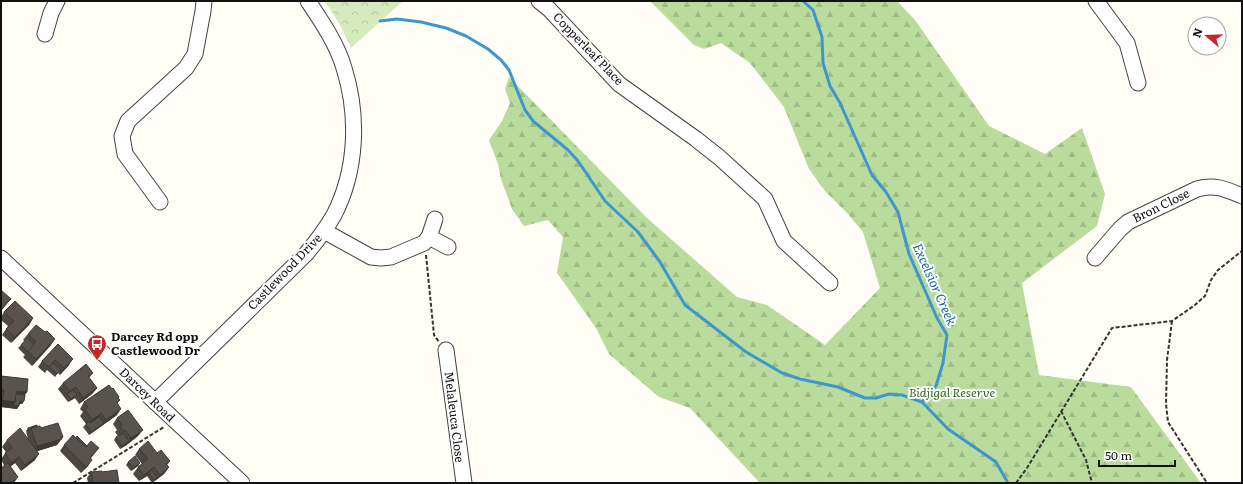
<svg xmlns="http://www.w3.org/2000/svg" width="1243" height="484" font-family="Literata,serif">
  <defs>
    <pattern id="forest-firs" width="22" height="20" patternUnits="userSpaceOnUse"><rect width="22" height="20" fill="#b9dc9c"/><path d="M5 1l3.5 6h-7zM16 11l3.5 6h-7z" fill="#9ebc85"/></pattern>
    <pattern id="park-crowns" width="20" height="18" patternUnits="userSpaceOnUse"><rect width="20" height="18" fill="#d5ebbd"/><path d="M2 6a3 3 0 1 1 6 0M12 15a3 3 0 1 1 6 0" fill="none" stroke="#b6c8a1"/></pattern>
  </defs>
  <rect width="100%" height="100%" fill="#fffdf5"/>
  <!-- forest -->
  <path fill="url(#forest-firs)" d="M650 1H897L915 20 989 126 1045 154 1082 128 1105 194 1097 226 1022 283 1039 375 1131 387 1201 483H760L690 408 659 397 609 354 596 328 557 273 563 237 548 220 524 226 512 209 501 179 498 164 489 140 502 121 510 103 505 89 509 77 647 218 737 297 767 305 825 345 880 288 863 232 847 213 825 191 809 169 784 107 750 63 721 43 704 49 694 45Z"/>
  <!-- park -->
  <path fill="url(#park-crowns)" d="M325 1H403L351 48 340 25Z"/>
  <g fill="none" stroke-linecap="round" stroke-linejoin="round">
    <!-- stream -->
    <g stroke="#3f96cf" stroke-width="3">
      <path d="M803 1 813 10 822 37 823 63 830 86 840 103 872 175 886 192 898 212 909 254 937 318 947 335 943 363 936 386 922 402 948 429 996 462 1008 483"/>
      <path d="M380 21 397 19 421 22 446 28 466 36 488 49 501 60 509 70 525 110 533 121 568 150 578 161 605 201 638 232 660 262 685 305 746 352 782 373 800 379 838 387 865 398H876L889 394 902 395 922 402"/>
    </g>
    <!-- minor casing -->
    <g stroke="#444" stroke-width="17">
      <g id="minor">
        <path d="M539 1 549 9 619 84 696 139 720 158 765 199 784 241 830 283"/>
        <path d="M1096 1 1127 43 1138 83"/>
        <path d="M45 34 51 13 57 1"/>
        <path d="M160 202 125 154 122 136 128 121 186 68 195 54 203 11 204 1"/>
        <path d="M324 231 371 257 381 258 391 257 424 243 429 237 448 247"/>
        <path d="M429 237 435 219"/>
        <path d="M1 258 242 483"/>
        <path d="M1095 258 1120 229 1128 222 1197 189C1215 184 1225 189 1242 196"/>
        <path d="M446 350 464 483"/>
        <path d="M155 402 306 254C316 242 326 229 334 215 357 170 359 116 344 68 337 44 322 22 308 1"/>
      </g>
    </g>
    <!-- path -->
    <g stroke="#333" stroke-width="2" stroke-dasharray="4 2" stroke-linecap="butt">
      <path d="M426 255 434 335 439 342"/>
      <path d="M1172 321 1167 360 1166 404 1168 422 1207 483"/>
      <path d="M1061 411 1086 460 1092 483"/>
      <path d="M73 483 164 427"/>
      <path d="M1016 483 1027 468 1112 328 1172 321 1195 305 1205 296 1211 280 1218 270 1242 251"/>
    </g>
    <!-- minor -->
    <use href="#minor" stroke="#fff" stroke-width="15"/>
  </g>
  <!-- wall -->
  <g fill="#4d4742">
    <path d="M4 312 33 318 29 325 11 343 2 335 8 326 1 320V317Z"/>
    <path d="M28 334 51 345 32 366 23 357 25 355 18 348 25 341 23 340Z"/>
    <path d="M58 344 69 365 60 375 58 373 55 377 47 370 45 373 38 367 42 361Z"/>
    <path d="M93 373 89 378 97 388 92 394 79 404 75 398 68 402 58 389 63 383Z"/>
    <path d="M1 376 27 392 25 395 24 401 22 404H19L17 409 1 407Z"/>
    <path d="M112 389 119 397 118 398 117 404V415L89 435 83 427 86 424 80 416 83 412 80 409 84 402Z"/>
    <path d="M117 418 138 436 120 449 114 440 116 437 118 436 115 432 117 430 113 424Z"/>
    <path d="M37 426 63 437 57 445 37 451 35 460 21 471 15 463 11 466 4 465 1 460V459L6 452 2 447 7 440 28 439 26 431 28 428Z"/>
    <path d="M76 438 87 446 99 448 91 458 88 466 81 473 60 451 64 445Z"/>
    <path d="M139 449 157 453 170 461 167 465 169 467 164 474 152 483 147 476 139 481 133 474 138 467 142 464 135 455Z"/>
    <path d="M128 462 140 463 138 466 131 471 126 465Z"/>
    <path d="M91 472H102L119 483H88L87 478Z"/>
  </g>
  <!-- shaded-wall -->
  <g fill="#3f3936">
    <path d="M11 299 1 311V309Z"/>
    <path d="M33 318 29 325 11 343 15 337Z"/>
    <path d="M55 339 51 345 32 366 36 359Z"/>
    <path d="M73 359 69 365 60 375 64 368Z"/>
    <path d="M97 388 92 394 79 404 83 398Z"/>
    <path d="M17 391 27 392 22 398 14 397Z"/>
    <path d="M77 395 75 398 68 402 71 399Z"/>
    <path d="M2 400 15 402 19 406 17 409 1 407V402Z"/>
    <path d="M20 401H24L22 404H18Z"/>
    <path d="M121 409 117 415 89 435 91 432 104 423 106 420Z"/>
    <path d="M101 413 97 420 88 426 92 420Z"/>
    <path d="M143 430 138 436 127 445 131 438Z"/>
    <path d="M63 437 57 445 32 453 37 446Z"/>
    <path d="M129 441 127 445 120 449 122 446Z"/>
    <path d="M99 448 94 454 85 463 90 457Z"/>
    <path d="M39 454 35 460 21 471 25 465Z"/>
    <path d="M19 457 15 463 7 469 11 463Z"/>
    <path d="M92 460 88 466 81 473 86 467Z"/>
    <path d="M140 463 138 466 131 471 133 468Z"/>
    <path d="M154 467 149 473 147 476 139 481 144 475Z"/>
    <path d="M169 467 164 474 152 483 160 475Z"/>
    <path d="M18 477 14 483H10Z"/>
  </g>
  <!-- building -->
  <g fill="#5a524d" stroke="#3f3936">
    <path d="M1 290 11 299 1 309Z"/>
    <path d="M15 301 33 318 15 337 6 329 14 321 4 312Z"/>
    <path d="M36 325 45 332 47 331 55 339 36 359 27 351 36 341 28 334Z"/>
    <path d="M27 338 34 344 28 352 21 345Z"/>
    <path d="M58 344 73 359 64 368 55 360 49 367 42 361Z"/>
    <path d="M53 363 61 370 57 374 49 367Z"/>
    <path d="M86 364 93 373 88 376 97 388 83 398 76 387 70 391 63 383Z"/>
    <path d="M1 376 28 379 27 392 17 391 15 402 2 400 4 390 1 389Z"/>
    <path d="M109 385 112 389 113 388 119 397 118 398 120 400 117 403 121 409 106 420 101 413 92 420 85 410 88 407 84 402Z"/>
    <path d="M73 390 77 395 71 399 67 394Z"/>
    <path d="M16 394 25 395 24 401H20L19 406 13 405 15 402Z"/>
    <path d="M128 410 143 430 131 438 125 430 123 431 120 426 122 425 117 418Z"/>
    <path d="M99 417 104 423 91 432 86 424 89 421 90 423Z"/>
    <path d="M58 423 63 437H61L62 439 37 446 31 428 40 426 41 428Z"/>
    <path d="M37 425V426L31 428 29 431 28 428Z"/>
    <path d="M20 428 39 454 25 465 19 457 11 463 5 453 12 448 7 440Z"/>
    <path d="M123 433 129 441 122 446 116 437Z"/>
    <path d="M73 435 86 447 91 441 99 448 90 457 92 460 86 467 64 445Z"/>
    <path d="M77 436 87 446 86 447 76 438Z"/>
    <path d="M148 441 157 453 161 450 170 461 166 464 169 467 160 475 154 467 144 475 138 467 148 459 139 449Z"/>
    <path d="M135 456 140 463 133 468 128 462Z"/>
    <path d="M8 463 18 477 10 483H1V468Z"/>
    <path d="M117 470 119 483H93L91 472 102 471V472Z"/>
    <path d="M152 470 157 478 154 480 149 473Z"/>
  </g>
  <!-- icons -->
  <defs>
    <g id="bus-pin" transform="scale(1)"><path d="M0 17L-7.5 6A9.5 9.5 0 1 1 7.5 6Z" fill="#c4262e" stroke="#fff"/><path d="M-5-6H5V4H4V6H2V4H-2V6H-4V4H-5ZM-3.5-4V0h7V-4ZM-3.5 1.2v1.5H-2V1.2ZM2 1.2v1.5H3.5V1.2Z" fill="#fff"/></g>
  </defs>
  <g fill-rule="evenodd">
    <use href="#bus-pin" x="97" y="344"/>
  </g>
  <g text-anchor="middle" stroke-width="4" stroke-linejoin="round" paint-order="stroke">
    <!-- street labels -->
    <g font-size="12" fill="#111" stroke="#fff">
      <text transform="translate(588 49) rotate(46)" y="4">Copperleaf Place</text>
      <text transform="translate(1161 206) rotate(-26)" y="4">Bron Close</text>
      <text transform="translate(285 272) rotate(-46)" y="4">Castlewood Drive</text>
      <text transform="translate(147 395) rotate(44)" y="4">Darcey Road</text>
      <text transform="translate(454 417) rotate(83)" y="4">Melaleuca Close</text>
    </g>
    <!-- poi labels -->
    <g font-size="12" font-weight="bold" fill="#111" stroke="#fff" text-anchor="start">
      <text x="111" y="341">Darcey Rd opp<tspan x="111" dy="14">Castlewood Dr</tspan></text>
    </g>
    <!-- park labels -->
    <g font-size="12" font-style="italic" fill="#2f6b1f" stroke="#fff">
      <text x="952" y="397">Bidjigal Reserve</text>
    </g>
    <!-- water labels -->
    <g font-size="13" font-style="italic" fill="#1768a6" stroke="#fff">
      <text transform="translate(935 284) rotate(66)" y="5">Excelsior Creek</text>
    </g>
  </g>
  <!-- border -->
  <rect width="1243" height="484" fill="none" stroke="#111111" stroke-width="4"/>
  <!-- north arrow -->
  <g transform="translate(1207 36) rotate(289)"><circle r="19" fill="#ffffff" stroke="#a0a0a0"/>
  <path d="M0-3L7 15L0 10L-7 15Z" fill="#c4262e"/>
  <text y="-6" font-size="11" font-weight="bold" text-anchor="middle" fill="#111111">N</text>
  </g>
  <!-- scale -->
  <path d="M1099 460v6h76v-6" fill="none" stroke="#111111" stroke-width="2"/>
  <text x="1105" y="460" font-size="12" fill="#111111" stroke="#ffffff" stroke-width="3" paint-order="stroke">50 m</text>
</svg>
